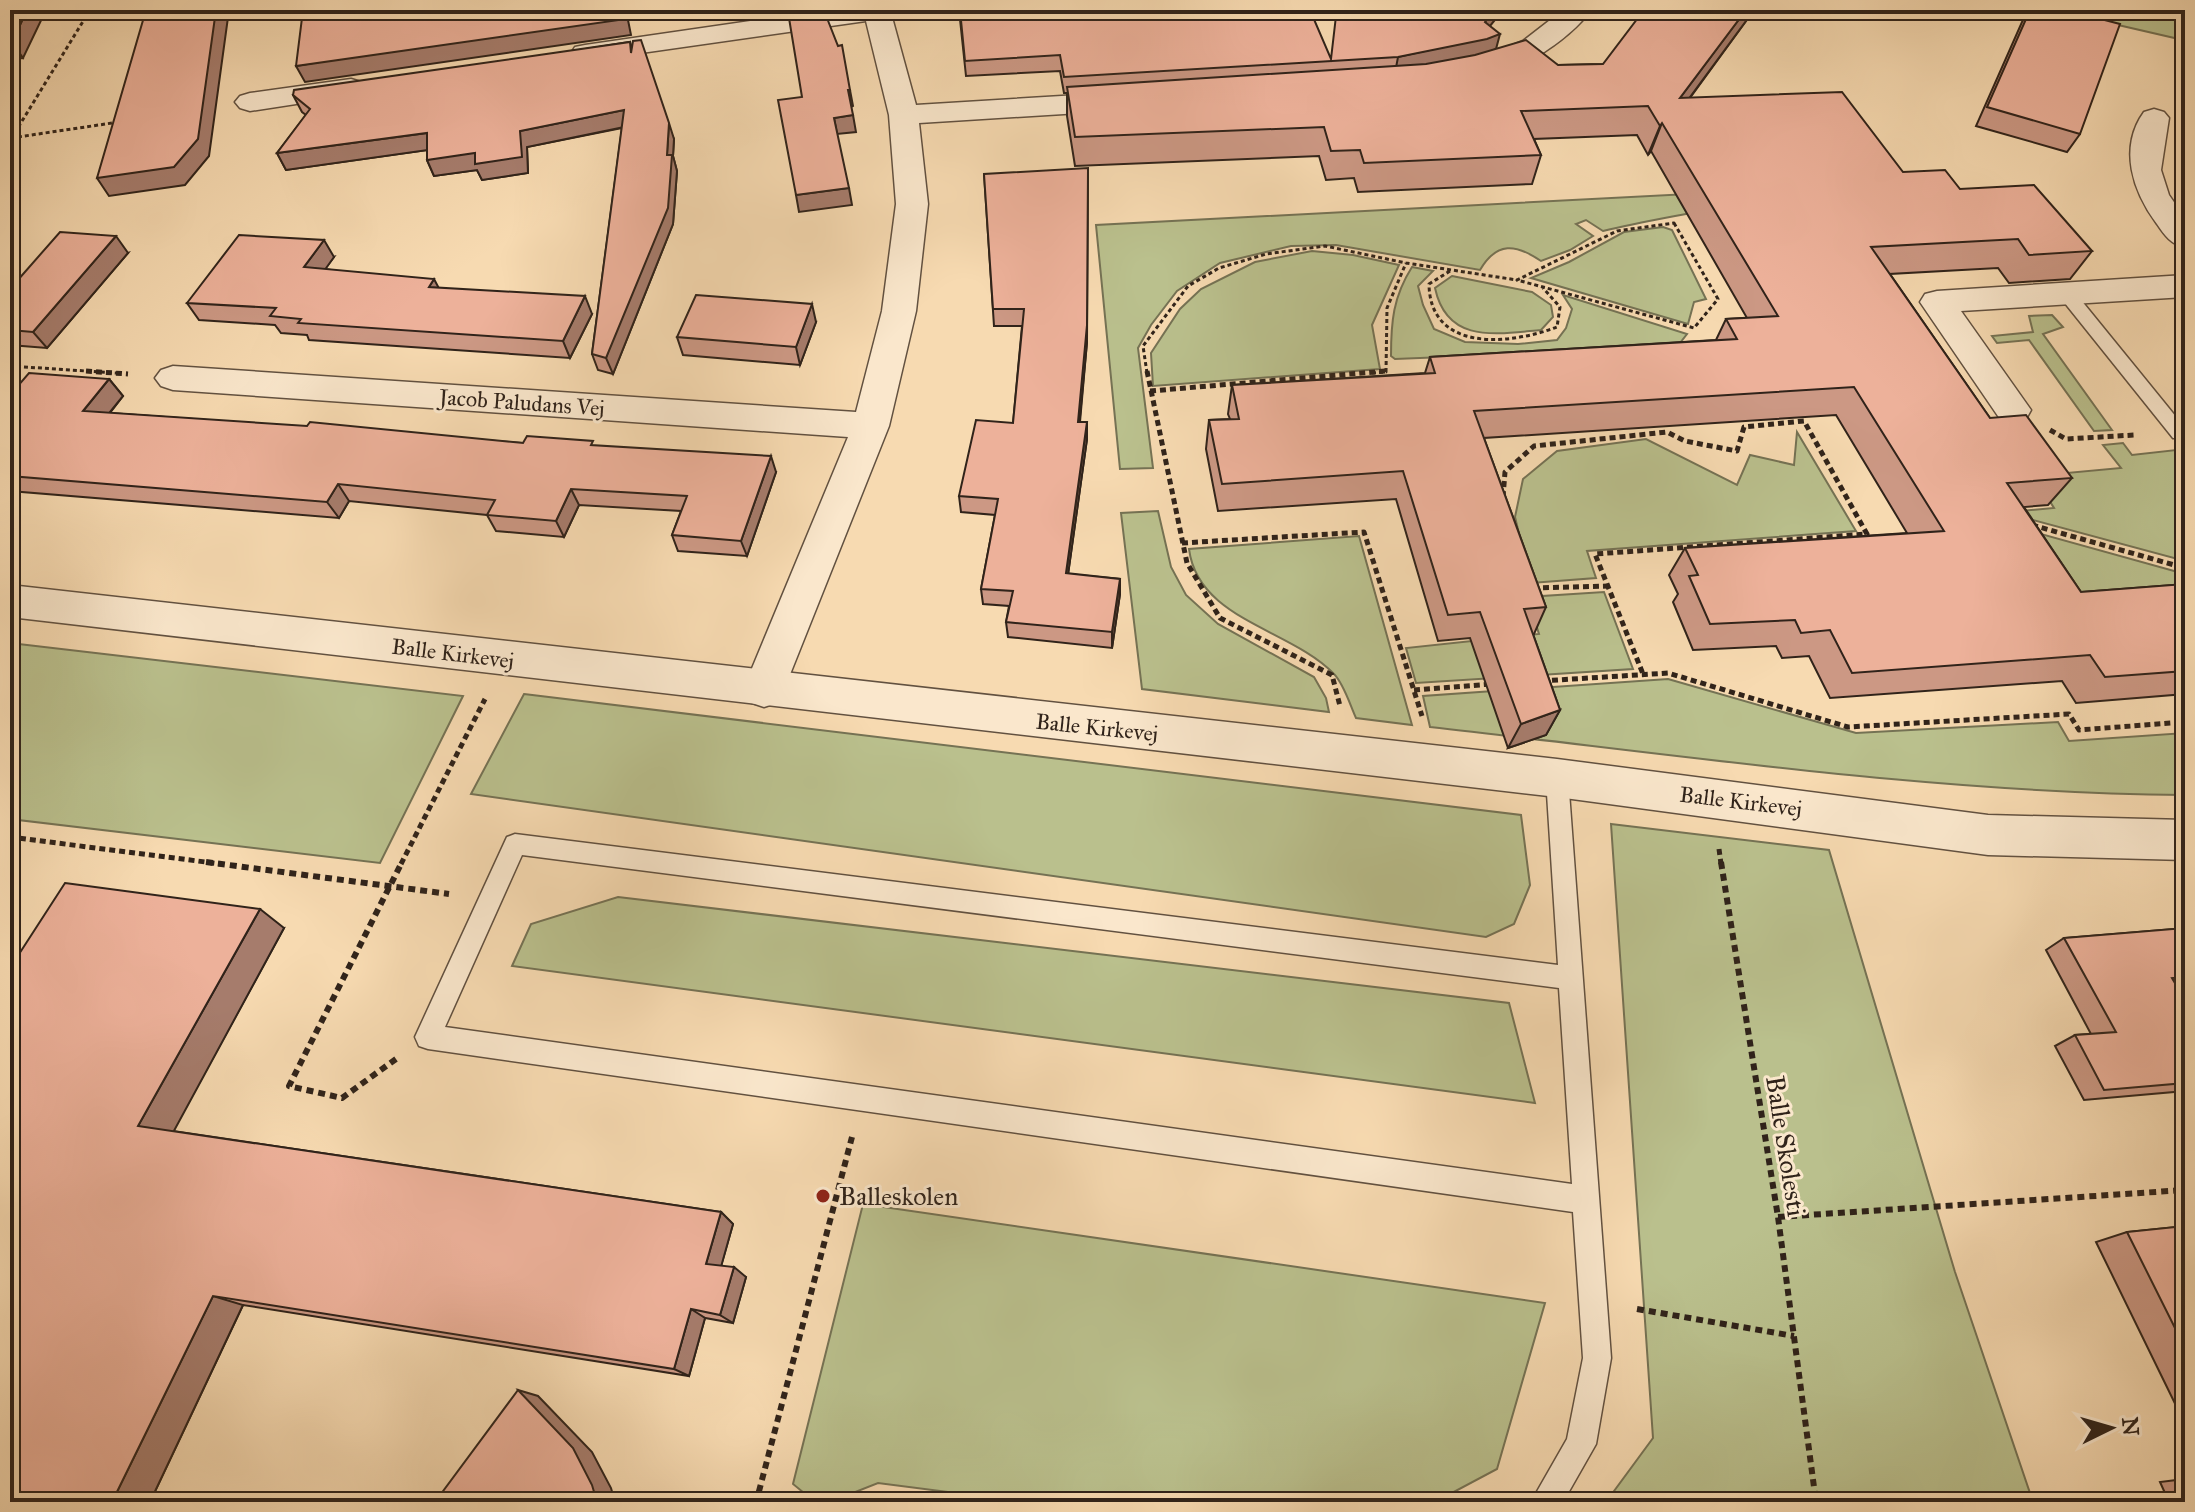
<svg xmlns="http://www.w3.org/2000/svg" width="2195" height="1512" font-family="'IM FELL Great Primer',serif">
  <rect width="100%" height="100%" fill="#f7dab1"/>
  <filter id="stains"><feTurbulence type="fractalNoise" baseFrequency=".0025" numOctaves="4"/><feColorMatrix values="0 0 0 0 .2 0 0 0 0 .09 0 0 0 0 .02 0 0 0 .5 -.17"/></filter>
  <radialGradient id="worn" r=".72"><stop offset=".6" stop-color="#630" stop-opacity="0"/><stop offset="1" stop-color="#630" stop-opacity=".3"/></radialGradient>
  <!-- green -->
  <g fill="#bac08d" stroke="#757254" stroke-width="2">
    <path d="M2053 10H2185V41L2183 40Z"/>
    <path d="M1727 192 1725 206C1684 215 1643 221 1603 231L1586 220 1576 224 1593 236 1570 250 1541 261C1516 244 1497 241 1480 270L1336 245 1291 246 1220 263 1177 291 1151 325 1138 348 1153 468 1120 469 1096 225Z"/>
    <path d="M1663 227 1672 230 1706 299 1694 302 1688 324 1531 278 1569 262 1624 232Z"/>
    <path d="M1312 251 1353 255 1399 265 1372 325 1380 369 1153 386 1151 353 1180 309 1201 289 1255 262Z"/>
    <path d="M1412 267 1433 271 1418 286 1423 305 1434 329 1465 342 1518 344 1557 340 1566 328 1572 309 1563 295 1687 334 1676 348 1395 359 1391 356C1391 322 1393 297 1412 267Z"/>
    <path d="M1452 276 1532 292 1551 305 1553 317 1541 330C1496 334 1447 344 1435 288Z"/>
    <path d="M2052 315 2063 327 2043 334 2112 430 2094 431 2029 340 1997 343 1992 336 2033 332 2029 316Z"/>
    <path d="M1797 432 1856 531 1587 551 1596 578 1531 583 1515 517 1523 479 1557 451 1646 439 1737 485 1750 455 1794 465Z"/>
    <path d="M2123 443 2132 455 2185 449V561L2029 519 2020 511 2054 508 2034 476 2121 468 2103 445Z"/>
    <path d="M1158 511 1171 567 1186 595 1218 624 1314 677 1326 698 1329 712 1142 689 1121 513Z"/>
    <path d="M2016 527 2185 574V604L2055 614Z"/>
    <path d="M1359 536 1412 725 1356 718C1350 705 1344 684 1334 674 1291 629 1198 620 1189 549Z"/>
    <path d="M1604 592 1633 669 1416 683 1406 648 1539 634 1527 597Z"/>
    <path d="M10 643 463 696 380 863 10 819Z"/>
    <path d="M1668 679 1856 733 2058 722 2069 741 2185 733V795C1933 793 1681 755 1430 727L1423 696Z"/>
    <path d="M524 694 1521 815 1530 885 1514 924 1486 937 471 794Z"/>
    <path d="M1611 824 1829 850 1955 1272 2033 1502H1606L1653 1438Z"/>
    <path d="M618 897 1509 1003 1535 1103 512 966 531 924Z"/>
    <path d="M863 1204 1545 1303 1497 1469 1435 1502H1026L878 1483 830 1502H815L793 1484Z"/>
  </g>
  <g fill="none" stroke-linecap="round" stroke-linejoin="round">
    <!-- service casing -->
    <g stroke="#625140" stroke-width="3">
      <g id="service">
        <path d="M2066 288 2072 289 2185 428V438H2173L2060 297 2058 293 2060 289Z"/>
        <path d="M1557 769 1565 771 1568 778 1611 1358 1596 1444 1563 1502H1531L1567 1439 1583 1358 1573 1212 428 1049 419 1046 415 1037 507 837 515 834 1558 965 1546 778 1549 771ZM522 855 1559 988 1572 1184 445 1027Z"/>
      </g>
    </g>
    <!-- minor casing -->
    <g stroke="#625140" stroke-width="3">
      <g id="minor">
        <path d="M827 10H890L916 105 1128 92 1138 95 1142 101 1138 107 1128 110 919 123 928 204 916 311 889 426 779 702 764 707 749 702 743 690 848 437 173 390 161 386 155 378 161 370 173 366 856 412 882 311 896 204 889 115 866 21 585 61 575 59 571 53 575 47 585 45Z"/>
        <path d="M1563 10H1591C1571 39 1506 84 1469 75L1465 69 1469 63 1523 41Z"/>
        <path d="M351 79 361 82 365 88 361 94 250 111 240 108 235 102 240 96 250 93Z"/>
        <path d="M2154 109 2164 112 2169 118 2161 170 2169 195 2185 218V248C2171 244 2165 236 2157 224 2133 192 2118 148 2144 112Z"/>
        <path d="M2185 275V297L1961 311 2031 410 2026 419 2013 422 2000 419 1920 302 1925 294 1937 291Z"/>
      </g>
    </g>
    <!-- tertiary casing -->
    <g stroke="#625140" stroke-width="3">
      <path id="tertiary" d="M10 585 1557 759 1988 815 2185 820V860L1988 855 1557 797 10 617Z"/>
    </g>
    <!-- path-far2 -->
    <g stroke="#30231a" stroke-width="3" stroke-dasharray="4 3" stroke-linecap="butt">
      <path d="M11 138 119 122"/>
      <path d="M11 139 90 10"/>
      <path d="M1674 223 1718 299 1694 328 1517 280 1617 231Z"/>
      <path d="M1450 271 1429 284C1430 353 1510 345 1557 327L1560 307 1543 288"/>
      <path d="M10 366 116 373"/>
      <path d="M1147 373 1143 346 1188 286 1219 268 1266 254 1325 246 1406 263 1517 280"/>
      <path d="M1372 373 1386 372 1387 308 1406 263"/>
    </g>
    <!-- path-far1 -->
    <g stroke="#30231a" stroke-width="5" stroke-dasharray="6 4" stroke-linecap="butt">
      <path d="M86 371 128 374"/>
      <path d="M1147 371 1187 563 1220 618 1332 675 1340 706"/>
      <path d="M1150 391 1386 371"/>
      <path d="M2050 430 2066 439 2134 435"/>
      <path d="M1503 497 1505 472 1534 446 1667 432 1685 441 1737 451 1744 427 1804 421 1867 534 1595 554 1643 674"/>
      <path d="M2032 525 2185 568"/>
      <path d="M1182 543 1364 532 1422 716"/>
      <path d="M1533 588 1608 586"/>
      <path d="M1542 681 1668 673 1848 727 2069 714 2079 730 2185 722"/>
      <path d="M1414 690 1492 684"/>
      <path d="M10 837 221 864"/>
      <path d="M1719 849 1721 864"/>
      <path d="M401 864 485 699"/>
    </g>
    <!-- path -->
    <g stroke="#30231a" stroke-width="6" stroke-dasharray="7 5" stroke-linecap="butt">
      <path d="M206 862 449 894"/>
      <path d="M1721 862 1778 1217 1816 1502"/>
      <path d="M396 1059 342 1098 289 1086 402 862"/>
      <path d="M1778 1217 2185 1190"/>
      <path d="M1637 1309 1794 1336"/>
      <path d="M763 1502 758 1495 852 1137"/>
    </g>
    <!-- service -->
    <use href="#service" fill="#fae7cc" fill-rule="evenodd"/>
    <!-- minor -->
    <use href="#minor" fill="#fae7cc" fill-rule="evenodd"/>
    <!-- tertiary -->
    <use href="#tertiary" fill="#fae7cc" fill-rule="evenodd"/>
  </g>
  <!-- wall -->
  <g fill="#cc9884" stroke="#30231a" stroke-width="2">
    <path d="M10 10 23 58 10 60Z"/>
    <path d="M959 10 1331 58 1490 26 1496 49 1558 65 1603 64 1677 18 1752 13 1690 98 1903 172 1960 189 2092 251 2070 279 2009 283 1998 268 1890 274 1990 418 2072 478 2048 505 2024 507 2081 592 2185 584V694L2076 703 2062 681 1830 698 1809 656 1782 658 1776 646 1693 650 1673 602 1678 594 1669 575 1685 548 1907 533 1836 415 1484 438 1546 607 1534 634H1533L1560 710 1546 735 1508 748 1470 638 1438 641 1396 499 1218 511 1206 449 1209 420 1230 419 1228 414 1232 385 1425 373 1430 357 1716 340 1726 319 1747 318 1651 151 1648 155 1637 135 1534 139 1541 155 1532 184 1358 192 1354 178 1326 180 1319 156 1075 166 1067 116V93H1064L1060 71 966 76Z"/>
    <path d="M2030 10H2066L2080 134 2067 152 1976 126 2022 22Z"/>
    <path d="M630 42 632 49 674 139 673 156 677 171 673 224 613 374 598 370 592 354 622 128 527 147 528 173 482 180 477 170 434 176 427 160V150L286 170 277 153 306 115 302 112 293 95Z"/>
    <path d="M984 174 1087 342 1080 422H1087V439L1068 574 1120 579V594L1112 648 1008 637 1006 622 1009 606 983 604 981 589 995 515 961 512 959 496 1013 423 1022 326H994Z"/>
    <path d="M128 253 47 348 10 345V289Z"/>
    <path d="M334 257 325 269 592 314 570 358 309 340 307 335 281 333 275 325 199 320 187 303Z"/>
    <path d="M816 322 800 365 683 355 677 337Z"/>
    <path d="M109 379 123 396 110 413 523 443 595 446 776 472 747 556 678 551 672 535 681 511 579 505 564 537 496 531 487 515 349 501 339 518 10 491V395Z"/>
    <path d="M284 928 173 1131 721 1212 733 1224 721 1266 746 1277 733 1323 705 1318 689 1376 243 1305 150 1502 10 968Z"/>
    <path d="M2185 928V987L2178 988 2185 1000V1091L2084 1100 2055 1046 2075 1035 2091 1034 2046 950 2064 938Z"/>
    <path d="M2185 1226V1424L2096 1242 2127 1232Z"/>
    <path d="M2185 1479V1502H2169L2160 1482Z"/>
  </g>
  <!-- shaded-wall -->
  <g fill="#a67c6c" stroke="#30231a" stroke-width="2">
    <path d="M27 10H46L23 58 12 42Z"/>
    <path d="M216 10H229L209 156 185 185 109 196 97 178Z"/>
    <path d="M624 10H626L631 35 305 82 296 66Z"/>
    <path d="M789 10H807L789 13Z"/>
    <path d="M1494 10H1503L1481 37 1485 22Z"/>
    <path d="M1746 10H1754L1668 127 1680 98Z"/>
    <path d="M1500 34 1496 49 1483 55 1395 73 1398 57Z"/>
    <path d="M848 90H850L853 106 851 107Z"/>
    <path d="M624 110 629 126 527 147 528 173 482 180 477 170 434 176 427 160 520 131Z"/>
    <path d="M853 115 856 132 837 134 834 118Z"/>
    <path d="M669 123 674 139 673 156 677 171 673 224 613 374 606 358 667 155Z"/>
    <path d="M1662 123 1651 151 1648 155 1660 126Z"/>
    <path d="M427 133 435 149 286 170 277 153Z"/>
    <path d="M1088 168 1087 342 1078 438V422Z"/>
    <path d="M849 188 852 205 799 212 796 195Z"/>
    <path d="M116 236 128 253 47 348 33 332Z"/>
    <path d="M324 240 334 257 314 285 304 267Z"/>
    <path d="M434 279 443 296 429 287Z"/>
    <path d="M585 296 592 314 570 358 563 341Z"/>
    <path d="M812 304 816 322 800 365 796 347Z"/>
    <path d="M109 379 123 396 98 427 83 411Z"/>
    <path d="M1087 422V439L1066 589V573Z"/>
    <path d="M771 456 776 472 747 556 741 541Z"/>
    <path d="M338 484 349 501 339 518 327 502Z"/>
    <path d="M571 489 579 505 564 537 556 521Z"/>
    <path d="M1120 579V594L1112 648V632Z"/>
    <path d="M1560 710 1546 735 1508 748 1521 724Z"/>
    <path d="M260 909 284 928 169 1140 138 1126Z"/>
    <path d="M721 1212 733 1224 719 1274 706 1264Z"/>
    <path d="M734 1267 746 1277 733 1323 720 1315Z"/>
    <path d="M213 1296 243 1305 150 1502H112Z"/>
    <path d="M691 1309 705 1318 689 1376 674 1369Z"/>
    <path d="M518 1390 538 1396 592 1452 611 1488 615 1502H597Z"/>
  </g>
  <!-- building -->
  <g fill="#edb19a" stroke="#30231a" stroke-width="2">
    <path d="M10 10H27L12 42H10Z"/>
    <path d="M146 10H216L198 139 174 167 97 178Z"/>
    <path d="M303 10H624L626 19 296 66Z"/>
    <path d="M960 10H1310L1331 59 1336 16 1360 10H1494L1485 22 1500 34 1487 39 1398 57 1064 77 1060 55 965 61Z"/>
    <path d="M1644 10H1650L1677 18 1682 10H1746L1680 98 1842 92 1903 172 1945 170 1960 189 2034 185 2092 251 2029 255 2018 239 1871 247 1990 418 2026 415 2072 478 2007 483 2081 592 2185 584V671L2105 677 2090 655 1852 673 1830 630 1801 633 1795 620 1710 624 1689 576 1698 575 1685 548 1944 531 1854 387 1474 411 1546 607 1524 609 1560 710 1521 724 1480 612 1448 615 1403 471 1222 484 1209 420 1239 419 1232 385 1435 373 1430 357 1737 339 1726 319 1778 316 1662 123 1660 126 1648 106 1521 111 1541 155 1364 163 1360 150 1331 151 1324 127 1075 137 1067 87 1426 64 1475 55 1526 40 1558 65 1603 64Z"/>
    <path d="M2030 10H2066L2120 24 2080 134 1987 107Z"/>
    <path d="M825 13 838 46 842 45 850 90H848L853 115 834 118 849 188 796 195 778 100 802 97 789 18Z"/>
    <path d="M641 40 669 123 667 155H672L668 208 606 358 592 354 624 110 520 131 522 157 475 164V153L427 160V133L277 153 310 109 293 95 294 90 630 42 631 53 633 41Z"/>
    <path d="M1088 168 1087 325 1078 422H1087L1066 573 1120 579 1112 632 1006 622 1013 591 981 589 998 499 959 496 976 420 1013 423 1024 309H993L984 174Z"/>
    <path d="M60 232 116 236 33 332 10 330V289Z"/>
    <path d="M239 235 324 240 304 267 434 279 429 287 585 296 563 341 298 323 301 319 270 316 276 308 187 303Z"/>
    <path d="M696 295 812 304 796 347 677 337Z"/>
    <path d="M29 373 109 379 83 411 307 426 310 422 523 443 527 436 593 441 591 445 771 456 741 541 672 535 687 496 571 489 556 521 487 515 495 500 338 484 327 502 10 476V395Z"/>
    <path d="M65 883 260 909 138 1126 721 1212 706 1264 734 1267 720 1315 691 1309 674 1369 213 1296 112 1502H10V968Z"/>
    <path d="M2185 928V977L2172 978 2185 1000V1083L2104 1090 2075 1035 2116 1032 2064 938Z"/>
    <path d="M2185 1226V1348L2127 1232Z"/>
    <path d="M518 1390 573 1448 592 1485 597 1502H435Z"/>
  </g>
  <!-- markers -->
  <circle fill="#8f2418" stroke="#fae7cc" stroke-width="3" cx="823" cy="1196" r="8"/>
  <g text-anchor="middle" stroke-width="6" stroke-linejoin="round" paint-order="stroke">
    <!-- street labels -->
    <g font-size="22" fill="#30231a" stroke="#fae7cc">
      <text transform="translate(522 402) rotate(4)" y="8">Jacob Paludans Vej</text>
      <text transform="translate(453 653) rotate(7)" y="8">Balle Kirkevej</text>
      <text transform="translate(1097 727) rotate(6)" y="8">Balle Kirkevej</text>
      <text transform="translate(1741 801) rotate(7)" y="8">Balle Kirkevej</text>
    </g>
    <!-- near-street labels -->
    <g font-size="26" fill="#30231a" stroke="#fae7cc">
      <text transform="translate(1786 1146) rotate(81)" y="9">Balle Skolesti</text>
    </g>
    <!-- near-poi labels -->
    <g font-size="26" fill="#30231a" stroke="#fae7cc" text-anchor="start">
      <text x="839" y="1205">Balleskolen</text>
    </g>
  </g>
  <!-- margin -->
  <rect width="2195" height="1512" fill="none" stroke="#f7dab1" stroke-width="40"/>
  <rect x="12" y="12" width="2171" height="1488" fill="none" stroke="#30231a" stroke-width="4"/>
  <rect x="20" y="20" width="2155" height="1472" fill="none" stroke="#30231a" stroke-width="2"/>
  <!-- north arrow -->
  <g transform="translate(2111 1428) rotate(85)" stroke="#fae7cc" stroke-width="6" paint-order="stroke">
  <path d="M0-6L14 30L0 20L-14 30Z" fill="#30231a"/>
  <text y="-12" font-size="22" font-weight="bold" text-anchor="middle" fill="#30231a">N</text>
  </g>
  <rect width="100%" height="100%" filter="url(#stains)"/>
  <rect width="100%" height="100%" fill="url(#worn)"/>
</svg>
